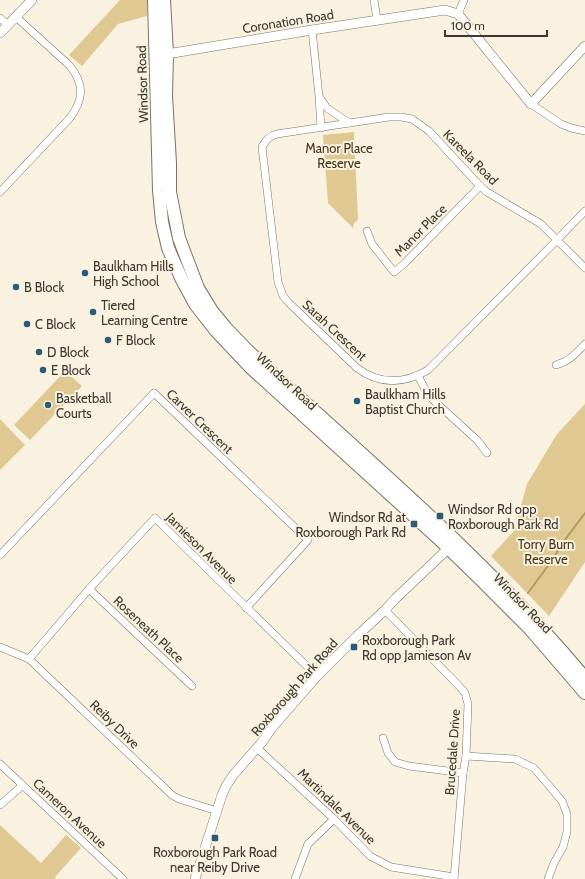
<svg xmlns="http://www.w3.org/2000/svg" width="585" height="879" font-family="Cabin,sans-serif">
  <rect width="100%" height="100%" fill="#faf2e0"/>
  <!-- green -->
  <g fill="#dfc892">
    <path d="M120 0H147V16L118 24 82 66 69 55Z"/>
    <path d="M354 132 358 220 354 223 353 228 328 203 323 135Z"/>
    <path d="M65 371 82 386 30 440 14 425Z"/>
    <path d="M585 404V562L549 616 491 556 514 531 527 484 557 434Z"/>
    <path d="M0 419 25 445 0 470Z"/>
    <path d="M0 825 41 863 66 835 81 848 55 877 56 879H0Z"/>
  </g>
  <g fill="none" stroke-linecap="round" stroke-linejoin="round">
    <!-- stream -->
    <path stroke="#b19a61" stroke-width="2" d="M528 593 550 563 564 541 585 513"/>
    <!-- minor casing -->
    <g stroke="#7b7464" stroke-width="8">
      <g id="minor">
        <path d="M374 0 377 20"/>
        <path d="M458 14 464 0"/>
        <path d="M0 18 8 25"/>
        <path d="M312 30 319 96 321 128"/>
        <path d="M320 98 327 108 349 123"/>
        <path d="M531 104 561 124 571 128 585 131"/>
        <path d="M0 192 69 119C84 100 85 84 69 65L16 17"/>
        <path d="M585 211 557 240 428 370C404 384 380 385 357 368L289 303 283 296 278 282 262 147C266 140 269 136 277 134L389 117H401L412 119 429 131 480 186 487 192 541 224 585 268"/>
        <path d="M367 231 372 244 394 272 404 264 480 186"/>
        <path d="M556 365C571 360 574 355 585 344"/>
        <path d="M418 376 425 389 432 399 477 440 487 453"/>
        <path d="M0 555 154 393 308 540 246 608"/>
        <path d="M89 589 192 686"/>
        <path d="M385 610 460 687 465 693 468 704 466 756 463 773 454 879"/>
        <path d="M0 647 29 659 172 795 179 799 217 811"/>
        <path d="M29 659 89 589 155 518 317 676"/>
        <path d="M383 738 388 753 395 762 409 766 463 773"/>
        <path d="M257 748 334 819 370 856 391 867 454 877"/>
        <path d="M466 756 515 759 534 768 562 801 567 814V832L563 847 554 863 548 879"/>
        <path d="M0 764 123 879"/>
        <path d="M0 805 23 785"/>
        <path d="M295 879 308 844 334 819"/>
      </g>
    </g>
    <!-- tertiary casing -->
    <g stroke="#7b7464" stroke-width="10">
      <g id="tertiary">
        <path d="M0 33 32 0"/>
        <path d="M167 54 312 30 445 10 458 14 531 104 585 46"/>
        <path d="M195 879 222 795 226 786 234 774 263 741 271 729 317 676 357 636 385 610 395 599 453 544"/>
      </g>
    </g>
    <!-- primary casing -->
    <g stroke="#7b7464" stroke-width="14">
      <g id="primary">
        <path d="M154 0 159 190 162 222 168 248 182 280 195 304 216 331 250 367 439 539 478 577 530 629 585 693"/>
        <path d="M164 0 167 54 166 96 170 163V192L179 238 198 288 212 311 226 328 247 350C363 456 484 557 585 678"/>
      </g>
    </g>
    <!-- minor -->
    <use href="#minor" stroke="#fff" stroke-width="7"/>
    <!-- tertiary -->
    <use href="#tertiary" stroke="#fff" stroke-width="9"/>
    <!-- primary -->
    <use href="#primary" stroke="#fff" stroke-width="12"/>
  </g>
  <!-- markers -->
  <g fill="#2a5c79" stroke="#faf2e0" stroke-width="1.5">
    <circle cx="85" cy="273" r="4"/>
    <circle cx="16" cy="287" r="4"/>
    <circle cx="93" cy="312" r="4"/>
    <circle cx="27" cy="324" r="4"/>
    <circle cx="108" cy="340" r="4"/>
    <circle cx="39" cy="352" r="4"/>
    <circle cx="43" cy="370" r="4"/>
    <circle cx="357" cy="401" r="4"/>
    <circle cx="48" cy="405" r="4"/>
    <rect x="436" y="512" width="8" height="8" rx="2"/>
    <rect x="410" y="520" width="8" height="8" rx="2"/>
    <rect x="350" y="643" width="8" height="8" rx="2"/>
    <rect x="211" y="834" width="8" height="8" rx="2"/>
  </g>
  <g text-anchor="middle" stroke-width="4" stroke-linejoin="round" paint-order="stroke">
    <!-- street labels -->
    <g font-size="13" fill="#3b3831" stroke="#faf2e0">
      <text transform="translate(288 21) rotate(-9)" y="5">Coronation Road</text>
      <text transform="translate(142 84) rotate(-92)" y="5">Windsor Road</text>
      <text transform="translate(471 157) rotate(45)" y="5">Kareela Road</text>
      <text transform="translate(420 230) rotate(-45)" y="5">Manor Place</text>
      <text transform="translate(335 330) rotate(43)" y="5">Sarah Crescent</text>
      <text transform="translate(287 381) rotate(43)" y="5">Windsor Road</text>
      <text transform="translate(200 421) rotate(44)" y="5">Carver Crescent</text>
      <text transform="translate(202 548) rotate(45)" y="5">Jamieson Avenue</text>
      <text transform="translate(523 603) rotate(46)" y="5">Windsor Road</text>
      <text transform="translate(149 629) rotate(43)" y="5">Roseneath Place</text>
      <text transform="translate(294 687) rotate(-49)" y="5">Roxborough Park Road</text>
      <text transform="translate(115 724) rotate(44)" y="5">Reiby Drive</text>
      <text transform="translate(452 752) rotate(-86)" y="5">Brucedale Drive</text>
      <text transform="translate(337 806) rotate(44)" y="5">Martindale Avenue</text>
      <text transform="translate(70 813) rotate(43)" y="5">Cameron Avenue</text>
    </g>
    <!-- park labels -->
    <g font-size="13" fill="#463817" stroke="#faf2e0">
      <text x="339" y="153">Manor Place<tspan x="339" dy="15">Reserve</tspan></text>
      <text x="546" y="549">Torry Burn<tspan x="546" dy="15">Reserve</tspan></text>
    </g>
    <!-- poi labels -->
    <g font-size="13" fill="#3b3831" stroke="#faf2e0" text-anchor="start">
      <text x="93" y="271">Baulkham Hills<tspan x="93" dy="15">High School</tspan></text>
      <text x="24" y="292">B Block</text>
      <text x="101" y="310">Tiered<tspan x="101" dy="15">Learning Centre</tspan></text>
      <text x="35" y="329">C Block</text>
      <text x="116" y="345">F Block</text>
      <text x="47" y="357">D Block</text>
      <text x="51" y="375">E Block</text>
      <text x="365" y="399">Baulkham Hills<tspan x="365" dy="15">Baptist Church</tspan></text>
      <text x="56" y="403">Basketball<tspan x="56" dy="15">Courts</tspan></text>
      <text x="448" y="514">Windsor Rd opp<tspan x="448" dy="15">Roxborough Park Rd</tspan></text>
      <text x="406" y="522" text-anchor="end">Windsor Rd at<tspan x="406" dy="15">Roxborough Park Rd</tspan></text>
      <text x="362" y="645">Roxborough Park<tspan x="362" dy="15">Rd opp Jamieson Av</tspan></text>
      <text x="215" y="857" text-anchor="middle">Roxborough Park Road<tspan x="215" dy="15">near Reiby Drive</tspan></text>
    </g>
  </g>
  <!-- scale -->
  <path d="M445 30v6h102v-6" fill="none" stroke="#3b3831" stroke-width="2"/>
  <text x="451" y="30" font-size="12" fill="#3b3831" stroke="#faf2e0" stroke-width="3" paint-order="stroke">100 m</text>
</svg>
